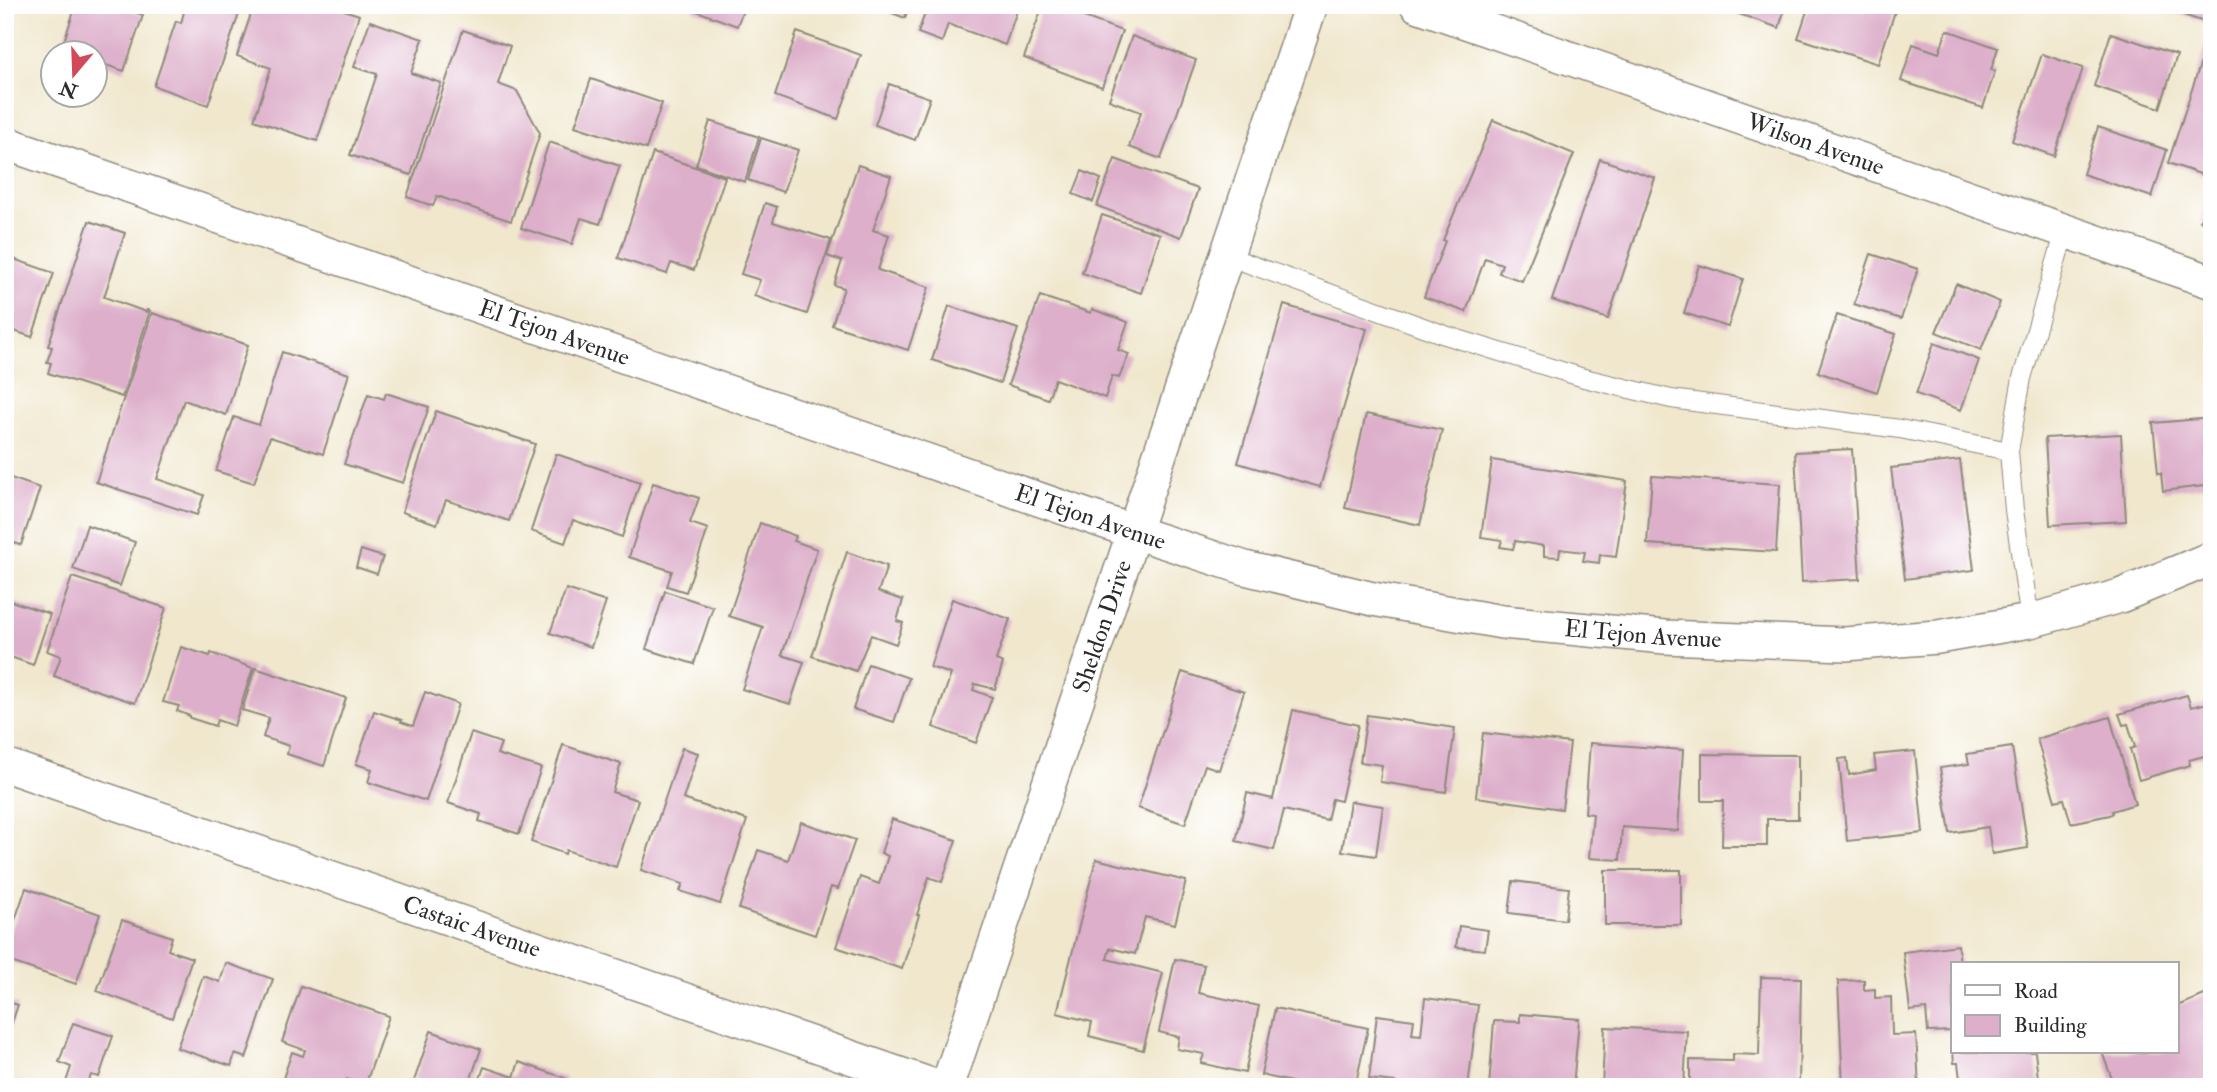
<svg xmlns="http://www.w3.org/2000/svg" width="2217" height="1092" font-family="'IM FELL Double Pica',serif">
  <rect width="100%" height="100%" fill="#fff"/>
  <filter id="ink" filterUnits="userSpaceOnUse"><feTurbulence type="fractalNoise" baseFrequency=".0143" numOctaves="2"/><feDisplacementMap in="SourceGraphic" scale="14" xChannelSelector="R" yChannelSelector="G"/><feConvolveMatrix kernelMatrix="1 2 1 2 8 2 1 2 1" color-interpolation-filters="sRGB"/></filter>
  <filter id="wash" filterUnits="userSpaceOnUse"><feTurbulence type="fractalNoise" baseFrequency=".00686" numOctaves="4" result="noise"/><feDisplacementMap in="SourceGraphic" scale="28" xChannelSelector="R" yChannelSelector="G"/><feGaussianBlur stdDeviation="1.57" result="paint"/><feColorMatrix in="noise" values="0 0 0 0 0 0 0 0 0 0 0 0 0 0 0 0 0 1.4 0 .05"/><feComposite in="paint" operator="in"/></filter>
  <g filter="url(#wash)">
    <rect width="100%" height="100%" fill="#f0e7cd"/>
    <g id="blocks">
      <!-- building -->
      <g fill="#ddafca">
        <path d="M76 5H115L143 15 124 71 94 61V52H68L61 50Z"/>
        <path d="M166 5H242L208 105 154 86 176 21 181 23 184 12Z"/>
        <path d="M254 5H329L359 15 317 141 254 120 271 68 237 56Z"/>
        <path d="M696 5H745L737 26 694 10Z"/>
        <path d="M871 5H909L905 18Z"/>
        <path d="M928 5H1019L1005 45 948 24 942 42 918 33Z"/>
        <path d="M1043 5H1052L1122 31 1102 87 1024 58Z"/>
        <path d="M1713 5H1786L1779 28Z"/>
        <path d="M1809 5H1897L1878 64 1798 38Z"/>
        <path d="M2154 5H2212V20L2210 24Z"/>
        <path d="M370 21 423 39 411 73 441 83 411 175 350 155 377 74 354 67Z"/>
        <path d="M2212 28V178L2168 163Z"/>
        <path d="M463 30 510 46 498 84 517 91 540 133 511 221 437 196 433 206 407 197Z"/>
        <path d="M1947 30 1998 48 1991 70 1995 71 1983 108 1901 81 1913 44 1939 53Z"/>
        <path d="M797 32 861 55 838 119 775 96Z"/>
        <path d="M2111 33 2177 55 2160 108 2094 86Z"/>
        <path d="M1132 36 1196 60 1161 159 1129 147 1141 112 1109 100Z"/>
        <path d="M2042 54 2083 68 2054 156 2012 141Z"/>
        <path d="M591 79 662 103 646 149 575 126Z"/>
        <path d="M889 84 930 98 915 140 875 125Z"/>
        <path d="M1493 120 1574 154 1522 281 1499 273 1502 264 1485 258 1466 312 1424 297 1445 241 1443 240Z"/>
        <path d="M710 121 759 137 745 182 696 165Z"/>
        <path d="M2098 127 2167 150 2152 197 2083 174Z"/>
        <path d="M761 138 798 150 783 192 748 180Z"/>
        <path d="M549 142 620 166 600 224 581 218 572 244 521 228Z"/>
        <path d="M653 153 725 177 694 270 671 263 667 274 618 258Z"/>
        <path d="M1115 159 1198 189 1181 237 1097 206Z"/>
        <path d="M1600 159 1655 178 1608 319 1552 300Z"/>
        <path d="M858 165 891 176 873 230 889 235 878 270 929 287 908 350 832 325 844 288 834 285 842 261 827 256Z"/>
        <path d="M1082 171 1101 179 1093 202 1073 194Z"/>
        <path d="M2212 188V225L2200 221Z"/>
        <path d="M765 203 777 207 773 222 831 240 807 314 754 296 760 280 741 274Z"/>
        <path d="M1102 215 1160 234 1141 293 1082 273Z"/>
        <path d="M89 221 125 233 104 297 146 312 147 310 150 311 122 397 48 373 51 363 47 362 52 347 48 346Z"/>
        <path d="M1871 254 1918 269 1901 319 1854 304Z"/>
        <path d="M5 256 54 273 32 337 5 328Z"/>
        <path d="M1699 265 1743 279 1728 327 1684 313Z"/>
        <path d="M1956 284 2000 302 1981 350 1936 332Z"/>
        <path d="M1040 296 1091 313 1092 309 1128 322 1118 350 1129 354 1119 378 1112 376 1105 398 1055 379 1048 399 1008 385Z"/>
        <path d="M1284 305 1367 329 1320 487 1238 463Z"/>
        <path d="M949 306 1018 329 1000 383 932 360Z"/>
        <path d="M152 313 248 345 226 415 184 400 157 479 204 495 197 515 96 482Z"/>
        <path d="M1837 315 1896 334 1877 392 1818 372Z"/>
        <path d="M1934 343 1979 360 1961 410 1916 394Z"/>
        <path d="M282 352 349 374 323 454 270 437 254 483 216 471 234 417 259 425Z"/>
        <path d="M386 393 429 407 403 483 344 464 368 394 384 399Z"/>
        <path d="M436 411 535 444 509 521 446 500 437 524 402 512Z"/>
        <path d="M1366 414 1442 430 1420 525 1345 508Z"/>
        <path d="M2212 418V485L2163 491 2161 473H2158L2153 423Z"/>
        <path d="M2121 434 2126 521 2050 525 2045 438Z"/>
        <path d="M1852 449 1860 579 1802 582 1795 452Z"/>
        <path d="M556 454 640 482 622 537 573 520 565 543 531 531Z"/>
        <path d="M1492 460 1627 481 1616 557 1600 555 1599 563 1583 561 1585 552 1560 549 1559 557 1544 556V546L1515 541 1513 549 1500 547 1502 540 1481 537Z"/>
        <path d="M1960 460 1974 570 1905 579 1891 468Z"/>
        <path d="M5 476 40 488 21 545 5 540Z"/>
        <path d="M1652 476 1780 484 1776 552 1647 544Z"/>
        <path d="M653 483 699 498 690 523 708 529 686 592 667 586 672 571 629 557Z"/>
        <path d="M760 523 796 536 794 541 817 549 782 655 804 662 790 704 742 689 763 627 729 616Z"/>
        <path d="M87 525 135 542 120 586 73 569Z"/>
        <path d="M361 550 383 557 377 574 356 567Z"/>
        <path d="M847 552 887 566 878 592 903 600 897 621 903 623 896 644 871 635 856 671 812 656Z"/>
        <path d="M72 577 166 608 135 703 54 676 61 656 47 651Z"/>
        <path d="M566 589 606 602 591 647 550 633Z"/>
        <path d="M665 591 713 607 694 664 646 649Z"/>
        <path d="M5 599 50 614 33 665 5 655Z"/>
        <path d="M952 599 1010 619 996 660 1003 663 995 689 975 684 973 690 992 697 976 743 933 727 951 674 930 667Z"/>
        <path d="M181 647 210 656 211 653 253 668 234 726 217 720 215 726 190 718V716L177 711 179 706 163 702Z"/>
        <path d="M868 664 909 678 894 722 853 709Z"/>
        <path d="M255 668 346 698 324 766 287 754 289 746 263 737 269 718 242 710Z"/>
        <path d="M1182 672 1244 692 1219 770 1205 765 1185 824 1138 808Z"/>
        <path d="M425 692 458 704 426 801 368 782 372 769 356 764 374 711 402 720 401 722 413 726Z"/>
        <path d="M2187 695 2191 707 2212 702V754L2189 760 2190 765 2139 780 2130 749 2135 747 2128 724 2123 725 2119 714Z"/>
        <path d="M1293 710 1358 725 1341 801 1332 799 1327 820 1284 810 1274 850 1236 841 1247 793 1273 799Z"/>
        <path d="M1367 715 1455 728 1446 792 1380 782 1382 765 1360 762Z"/>
        <path d="M2110 717 2135 804 2112 811 2113 813 2110 815 2071 823 2064 799 2055 801 2037 739Z"/>
        <path d="M471 733 501 743 497 754 541 768 519 834 479 821 481 814 448 803Z"/>
        <path d="M1483 733 1570 743 1562 809 1476 797Z"/>
        <path d="M1590 743 1683 750 1678 831 1622 827 1620 860 1589 858 1593 814 1585 813Z"/>
        <path d="M563 745 621 764 612 792 638 800 616 867 566 850 565 854 531 842Z"/>
        <path d="M2012 747 2028 848 1992 854 1988 827 1950 833 1940 768 1969 764 1967 754Z"/>
        <path d="M682 748 698 753 683 799 747 820 720 904 680 891 683 884 641 870Z"/>
        <path d="M1915 751 1923 833 1847 841 1839 759 1847 758 1849 775 1876 770 1874 755Z"/>
        <path d="M1702 754 1798 755V819H1767V846H1722L1723 801H1702Z"/>
        <path d="M1350 801 1383 806 1376 856 1342 851Z"/>
        <path d="M892 819 956 840 942 882 929 877 917 915H919L902 969 836 947 860 877 879 884 888 856 881 853Z"/>
        <path d="M801 822 855 840 838 889 831 887 815 935 739 909 758 850 788 860Z"/>
        <path d="M1096 859 1186 881 1175 924 1145 917 1135 954 1110 948 1107 959 1163 973 1143 1050 1089 1036 1092 1022 1057 1013Z"/>
        <rect x="1605" y="870" width="76" height="55"/>
        <path d="M1513 881 1569 888 1565 920 1509 913Z"/>
        <path d="M26 888 100 914 76 984 5 960V949Z"/>
        <path d="M122 920 172 937 168 950 192 958 172 1018 97 991Z"/>
        <path d="M1459 926 1488 930 1485 950 1456 947Z"/>
        <path d="M1958 945 1960 964H1953V1031L1928 1032 1926 1009 1910 1011 1903 952Z"/>
        <path d="M1175 959 1204 965 1198 993 1259 1006 1245 1073 1201 1063 1204 1054 1177 1049 1179 1037 1159 1032Z"/>
        <path d="M226 963 273 979 246 1058 235 1054 231 1066 177 1048 203 976 220 982Z"/>
        <path d="M1761 977 1801 978 1799 1087H1690V1060L1733 1061V1054L1759 1055Z"/>
        <path d="M1864 980V990L1875 989V998L1891 997 1892 1035 1916 1034 1919 1087H1843L1838 981Z"/>
        <path d="M301 986 389 1016 365 1086 347 1079 344 1087H280L292 1052 303 1056 305 1050 282 1042Z"/>
        <path d="M2212 992V1082L2199 1087H2115L2102 1052H2177V1006Z"/>
        <path d="M1425 998 1478 1005 1468 1087H1395V1082L1369 1079 1377 1015 1414 1020 1412 1034 1421 1035Z"/>
        <path d="M5 1001 18 1005 6 1040H5Z"/>
        <path d="M1275 1008 1368 1028 1355 1087H1314L1261 1075Z"/>
        <path d="M1520 1014 1579 1019 1573 1087H1489L1494 1021 1520 1022Z"/>
        <path d="M73 1023 113 1036 99 1077 91 1075 87 1087 66 1082 71 1067 59 1062Z"/>
        <path d="M1605 1027 1687 1031 1684 1087H1602Z"/>
        <path d="M431 1031 481 1049 468 1087H412Z"/>
        <path d="M1953 1052H2035L2039 1087H1961L1958 1063H1954Z"/>
        <path d="M519 1062 565 1078 562 1087H477L484 1067 514 1077Z"/>
      </g>
    </g>
  </g>
  <g filter="url(#ink)">
    <use href="#blocks" fill-opacity="0" stroke="#8e897c" stroke-width="2"/>
    <g fill="none" stroke-linecap="round" stroke-linejoin="round">
      <!-- lane casing -->
      <g stroke="#8e897c" stroke-width="20">
        <g id="lane">
          <path d="M1227 256 1445 335 1584 378 1671 399 1900 429 2009 451"/>
          <path d="M2030 621 2014 510 2009 451 2022 378 2065 231"/>
        </g>
      </g>
      <!-- street casing -->
      <g stroke="#8e897c" stroke-width="36">
        <g id="street">
          <path id="s1" d="M1417 5 2212 282"/>
          <path id="s2" d="M5 143 1134 532 1245 568 1373 599 1502 622 1665 637 1845 644 1938 637 2030 621 2120 596 2212 558"/>
          <path id="s3" d="M5 765 937 1087"/>
          <path id="s4" d="M947 1087 1311 5"/>
        </g>
      </g>
      <!-- lane -->
      <use href="#lane" stroke="#fff" stroke-width="18"/>
      <!-- street -->
      <use href="#street" stroke="#fff" stroke-width="33"/>
    </g>
  </g>
  <g text-anchor="middle" stroke-width="5" stroke-linejoin="round" paint-order="stroke">
    <!-- street labels -->
    <g font-size="24" fill="#2b2b2b" stroke="#fff">
      <text dy="8" stroke="none"><textPath href="#s1" startOffset="422">Wilson Avenue</textPath></text>
      <text dy="8" stroke="none"><textPath href="#s2" startOffset="581">El Tejon Avenue</textPath></text>
      <text dy="8" stroke="none"><textPath href="#s2" startOffset="1148">El Tejon Avenue</textPath></text>
      <text dy="8" stroke="none"><textPath href="#s4" startOffset="486">Sheldon Drive</textPath></text>
      <text dy="8" stroke="none"><textPath href="#s2" startOffset="1715">El Tejon Avenue</textPath></text>
      <text dy="8" stroke="none"><textPath href="#s3" startOffset="494">Castaic Avenue</textPath></text>
    </g>
  </g>
  <!-- margin -->
  <rect width="2217" height="1092" fill="none" stroke="#fff" stroke-width="28"/>
  <!-- legend -->
  <rect x="1951" y="962" width="228" height="91" fill="#ffffff" stroke="#aaaaaa" stroke-width="2"/>
  <rect x="1965" y="985" width="35" height="10" fill="#ffffff" stroke="#aaaaaa" stroke-width="2"/>
  <text x="2014" y="998" font-size="21" fill="#2b2b2b">Road</text>
  <rect x="1965" y="1015" width="35" height="21" fill="#ddafca" stroke="#aaaaaa" stroke-width="2"/>
  <text x="2014" y="1032" font-size="21" fill="#2b2b2b">Building</text>
  <!-- north arrow -->
  <g transform="translate(74 74) rotate(199)"><circle r="33" fill="#ffffff" stroke="#aaaaaa" stroke-width="2"/>
  <path d="M0-5L12 26L0 18L-12 26Z" fill="#d1495b"/>
  <text y="-10" font-size="19" font-weight="bold" text-anchor="middle" fill="#2b2b2b">N</text>
  </g>
</svg>
